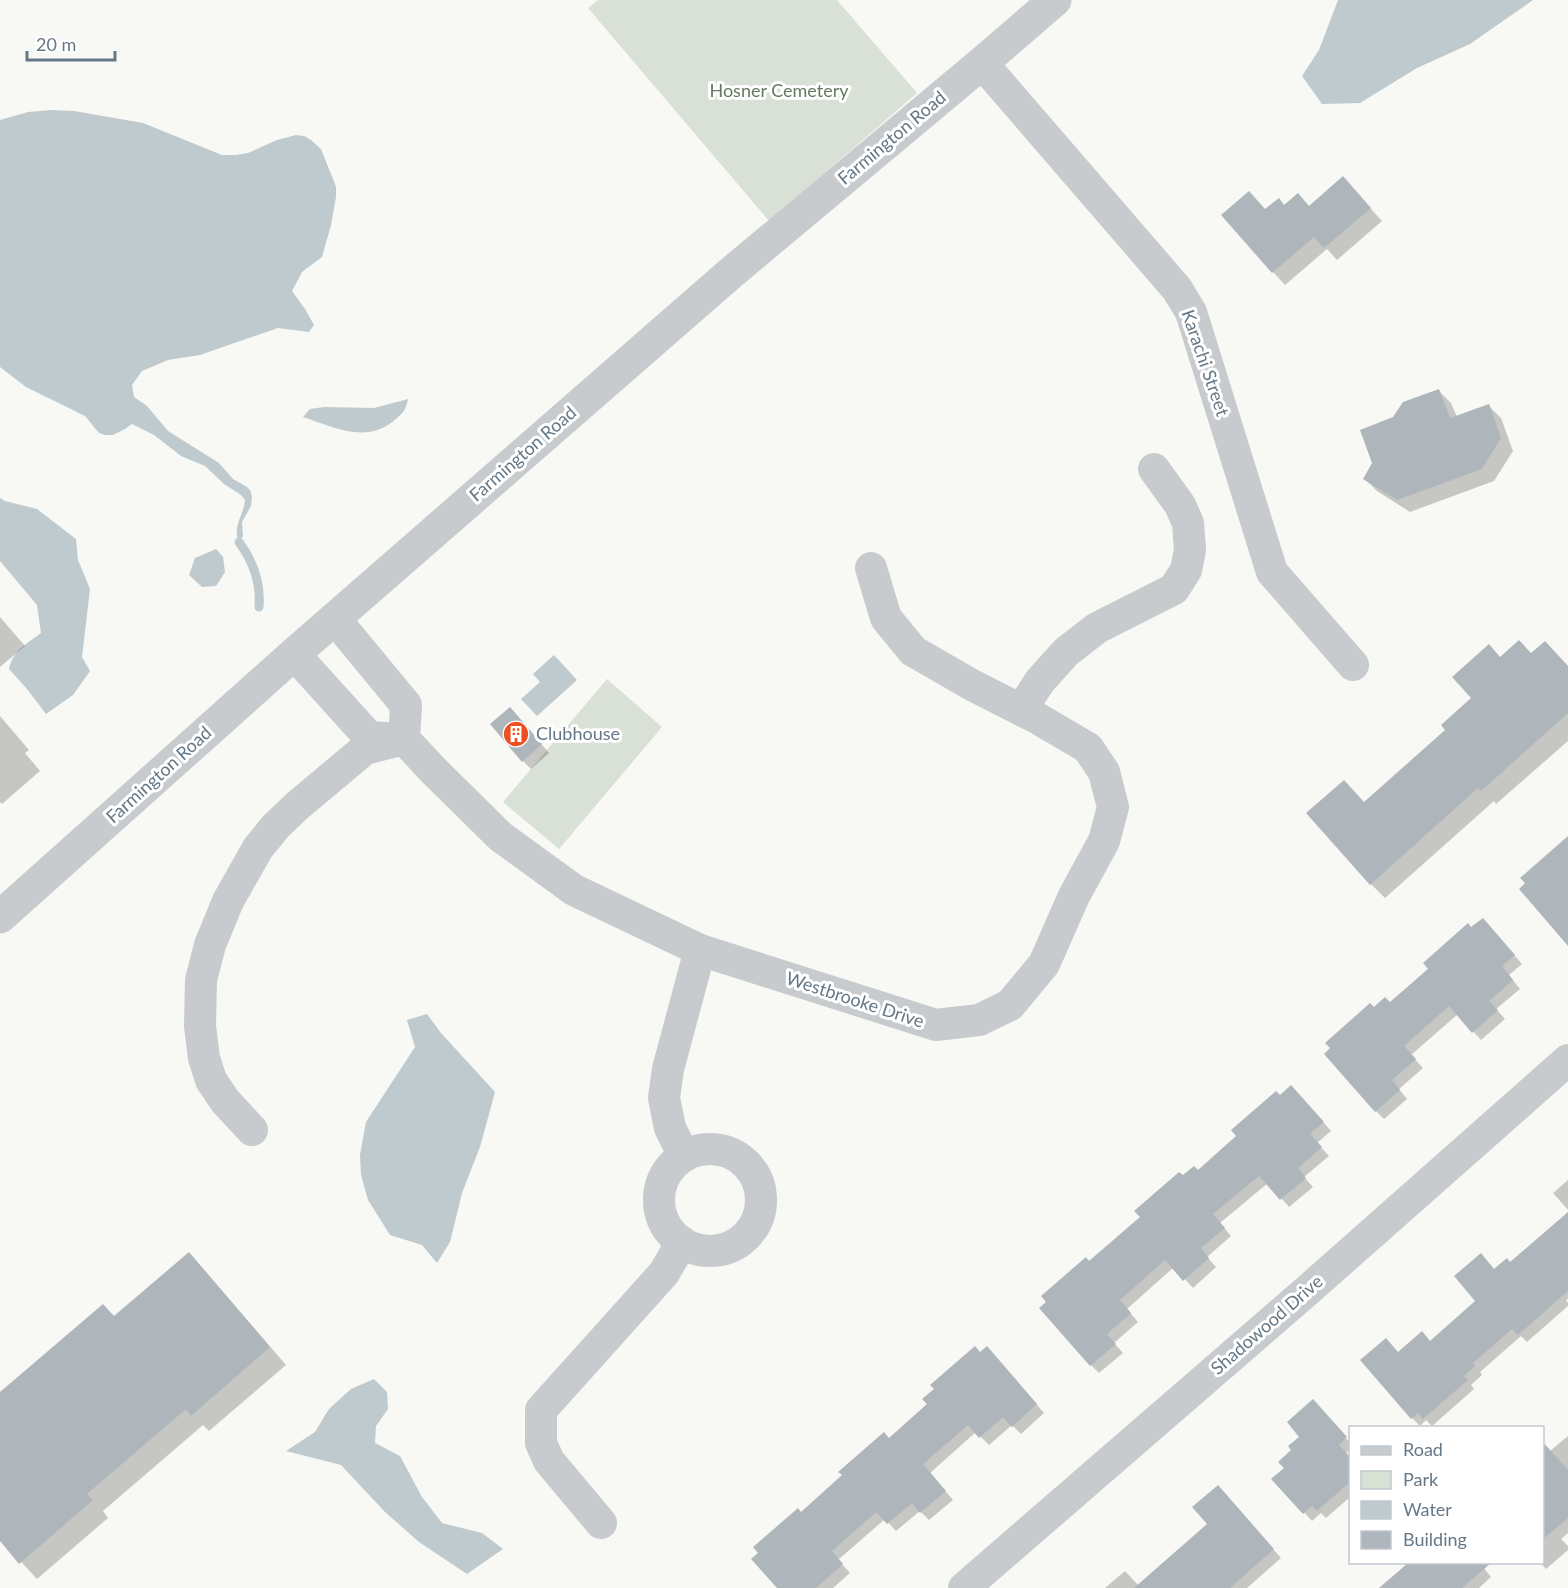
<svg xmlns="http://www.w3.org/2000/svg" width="1568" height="1588" font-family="Lato,sans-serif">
  <rect width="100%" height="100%" fill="#f8f8f4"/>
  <!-- green -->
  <g fill="#d9e0d5">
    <path d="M598 0H837L917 93 769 221 588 8Z"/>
    <path d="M607 679 662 727 559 849 503 802Z"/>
  </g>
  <!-- water -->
  <g fill="#bfcace">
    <path d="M1338 0H1533L1470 44 1417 68 1360 103 1322 104 1302 76 1319 50Z"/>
    <path d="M51 110 74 111 143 123 222 155H236L248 153 277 140 296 135 304 136 311 140 321 149 333 179 336 187V197L331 225 322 257 302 272 292 291 305 309 314 325 309 332 278 328 200 355 168 360 142 371 132 385 134 397 147 406 168 431 219 463 233 479 247 487 250 490 252 496 251 506 242 522 243 536 239 542C232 526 244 515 245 500L241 495 224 484 205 466 181 456 154 435 132 424 125 429 113 435H105L99 433 85 416 26 387 0 367V120L28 112Z"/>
    <path d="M408 399C406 409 404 412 397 418 368 445 336 428 303 417L310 409 324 407 374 408Z"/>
    <path d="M0 498 5 501 37 509 76 539 78 560 90 589 82 657 90 671 73 695 46 714 27 689 9 669C13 650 27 644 41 633L37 605 0 561Z"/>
    <path d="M216 549 223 557 225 572 216 586 202 587 189 575 195 558Z"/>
    <path d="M554 655 577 680 537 716 521 699 540 682 533 674Z"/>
    <path d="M427 1014 441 1033 495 1092 480 1147 462 1193 450 1242 437 1263 422 1245 390 1235 368 1200 361 1175 360 1155 366 1122 415 1047 407 1020Z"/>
    <path d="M374 1379 387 1392 388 1409 376 1426 375 1443 400 1456 422 1497 442 1523 482 1533 503 1549 467 1574 419 1542 385 1512 341 1465 286 1451 315 1432 329 1409 351 1389Z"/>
  </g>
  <!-- shadow -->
  <g fill="#0003">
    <path d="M1343 178 1382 221 1337 260 1327 249 1285 285 1273 272 1266 211 1285 206 1309 207Z"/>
    <path d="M1439 391 1451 403 1457 417 1488 405 1501 418 1513 451 1494 481 1410 512 1377 491 1365 479 1394 419Z"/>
    <path d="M0 617 25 646 0 667Z"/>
    <path d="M1545 643 1568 666V741L1496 804 1494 801 1385 898 1371 884 1365 803 1447 730 1473 698 1501 658 1532 655Z"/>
    <path d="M0 716 29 750 25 753 40 771 2 804 0 802Z"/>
    <path d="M518 717 549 753 531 769 523 761Z"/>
    <path d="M1491 928 1522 964 1509 975 1520 989 1496 1009 1505 1019 1481 1040 1458 1014 1411 1055 1423 1068 1399 1089 1407 1099 1384 1119 1376 1111 1374 1009 1390 1004 1472 929Z"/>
    <path d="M1299 1095 1331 1131 1317 1143 1329 1156 1304 1177 1313 1187 1289 1207 1268 1183 1220 1223 1231 1236 1207 1257 1216 1267 1193 1288 1174 1267 1127 1309 1138 1322 1114 1343 1123 1353 1099 1373 1091 1365 1089 1263 1135 1224 1183 1178 1198 1172 1280 1097Z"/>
    <path d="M1568 1180V1210L1553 1193Z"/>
    <path d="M1568 1214V1299L1566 1300 1568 1303V1306L1527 1342 1521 1336 1480 1372 1482 1375 1471 1385 1474 1389 1432 1426 1426 1420 1420 1426 1412 1418 1398 1353 1431 1342 1478 1301 1495 1270 1510 1264Z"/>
    <path d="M189 1254 205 1271 286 1365 209 1431 203 1425 103 1511 108 1518 37 1579 0 1539V1394L115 1318Z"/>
    <path d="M981 1353 995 1356 1044 1413 1021 1434 1012 1425 989 1445 976 1432 930 1473 953 1500 929 1520 920 1511 896 1531 885 1519 838 1560 850 1573 833 1588H779L801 1513 889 1440Z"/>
    <path d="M1321 1409 1350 1443V1450L1346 1453 1350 1458V1497L1326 1518 1321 1513 1312 1521 1274 1479 1286 1468 1293 1450Z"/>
    <path d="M1568 1436V1533L1561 1539 1568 1546V1550L1546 1569 1540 1562H1542V1453L1550 1451Z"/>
    <path d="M1226 1495 1281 1558 1247 1588H1105L1125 1571 1139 1586 1209 1524Z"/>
    <path d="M1410 1562H1479L1491 1577 1479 1588H1393L1394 1576Z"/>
  </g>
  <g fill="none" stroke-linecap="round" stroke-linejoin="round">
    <!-- stream -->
    <path stroke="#bfcace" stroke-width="9" d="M239 542C253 561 261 583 259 607"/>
  </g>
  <!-- building -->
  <g fill="#aeb6bc">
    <path d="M1343 176 1371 208 1324 248 1314 237 1272 273 1221 215 1249 191 1265 209 1279 198 1284 205 1298 193 1309 206Z"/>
    <path d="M1439 389 1450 418 1489 404 1501 438 1482 469 1397 500 1363 479 1372 463 1360 430 1393 417 1403 402Z"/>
    <path d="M1519 640 1531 653 1545 641 1568 666V713L1481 791 1478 788 1370 885 1306 813 1344 780 1364 802 1445 730 1441 725 1471 698 1452 677 1489 644 1500 657Z"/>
    <path d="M510 707 542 744 522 762 490 724Z"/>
    <path d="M1568 836V946L1519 889 1525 883 1520 878Z"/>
    <path d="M1483 918 1515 955 1502 966 1513 980 1489 1001 1498 1010 1472 1033 1449 1006 1404 1046 1416 1059 1392 1080 1400 1090 1375 1112 1324 1054 1330 1048 1325 1043 1370 1003 1374 1007 1385 997 1390 1002 1428 969 1423 963 1468 923 1471 927Z"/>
    <path d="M1291 1085 1324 1122 1310 1134 1322 1147 1298 1168 1306 1178 1280 1200 1259 1176 1213 1214 1225 1228 1201 1248 1209 1258 1183 1281 1165 1260 1120 1300 1131 1313 1107 1334 1116 1344 1090 1366 1039 1308 1046 1302 1041 1296 1086 1257 1089 1261 1133 1223 1140 1217 1134 1211 1179 1172 1183 1175 1194 1166 1198 1170 1236 1136 1231 1130 1276 1091 1280 1095Z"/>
    <path d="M1568 1212V1291L1518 1335 1512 1329 1473 1363 1475 1366 1464 1376 1468 1380 1423 1419 1418 1413 1411 1419 1360 1360 1386 1338 1398 1352 1422 1331 1430 1341 1475 1301 1454 1276 1481 1253 1494 1269 1507 1258 1510 1262Z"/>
    <path d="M189 1252 270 1347 191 1416 186 1409 87 1494 93 1500 19 1564 0 1541V1392L103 1304 114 1316Z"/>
    <path d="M975 1346 980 1352 987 1346 1037 1404 1012 1427 1003 1417 979 1438 968 1425 923 1464 946 1491 920 1513 912 1503 887 1524 876 1512 832 1551 843 1564 816 1588H777L751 1559 758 1553 753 1547 798 1508 801 1512 842 1475 838 1472 884 1432 889 1438 927 1404 922 1399 934 1389 930 1385Z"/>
    <path d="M1313 1399 1347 1437 1339 1445 1350 1457V1482L1317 1511 1312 1506 1303 1514 1271 1479 1284 1468 1278 1462 1291 1450 1288 1446 1299 1437 1287 1422Z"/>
    <path d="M1542 1441 1568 1470V1518L1542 1540Z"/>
    <path d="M1218 1485 1274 1549 1230 1588H1134L1207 1524 1192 1507Z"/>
    <path d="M1408 1563H1491L1462 1588H1379Z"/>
  </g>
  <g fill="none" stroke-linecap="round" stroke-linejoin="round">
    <!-- minor -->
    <g stroke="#c7cbce" stroke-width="32">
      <path d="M982 63 1177 289 1191 312 1272 572 1353 665"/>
      <path d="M294 654 369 737 404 739 406 705 335 619"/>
      <path d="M1021 710 1040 681 1066 652 1097 628 1174 589 1186 570 1190 550 1188 523 1180 505 1154 469"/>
      <path d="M252 1130 225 1101 211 1080 204 1058 200 1026 201 980 210 945 228 901 258 848 276 826 297 806 365 749 404 739 432 769 501 837 574 890 700 950 936 1025 979 1020 1010 1005 1044 964 1074 896 1104 841 1113 807 1104 772 1088 748 1037 718 972 685 913 651 886 618 871 568"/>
      <circle cx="710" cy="1200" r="51"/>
      <path d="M684 1156 670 1128 664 1098 668 1069 700 950"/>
      <path d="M601 1523 549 1461 541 1443V1410L664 1273 682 1242"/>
      <path d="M964 1588 1309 1289 1568 1060"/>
    </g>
    <!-- tertiary -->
    <path stroke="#c7cbce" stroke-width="33" d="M0 917 294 654 732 272 982 63 1055 0"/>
  </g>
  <!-- icons -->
  <defs>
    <g id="building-disc" transform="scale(1.35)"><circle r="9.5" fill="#ec4f20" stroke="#fff"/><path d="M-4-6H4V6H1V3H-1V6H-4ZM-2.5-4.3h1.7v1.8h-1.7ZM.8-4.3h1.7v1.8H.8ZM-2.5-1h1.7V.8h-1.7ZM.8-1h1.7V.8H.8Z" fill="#fff"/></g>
  </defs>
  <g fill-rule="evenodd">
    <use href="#building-disc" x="516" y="734"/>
  </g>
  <g text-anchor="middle" stroke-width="6" stroke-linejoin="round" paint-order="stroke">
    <!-- park labels -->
    <g font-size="18" fill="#657960" stroke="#fff">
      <text x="779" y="97">Hosner Cemetery</text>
    </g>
    <!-- street labels -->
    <g font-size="18" fill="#657887" stroke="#fff">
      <text transform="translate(892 138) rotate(-40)" y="6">Farmington Road</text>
      <text transform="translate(1205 363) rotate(71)" y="6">Karachi Street</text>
      <text transform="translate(523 454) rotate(-41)" y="6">Farmington Road</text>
      <text transform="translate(159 775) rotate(-42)" y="6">Farmington Road</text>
      <text transform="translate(855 1000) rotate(18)" y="6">Westbrooke Drive</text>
      <text transform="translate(1267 1325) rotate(-41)" y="6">Shadowood Drive</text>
    </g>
    <!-- poi labels -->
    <g font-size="18" fill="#657887" stroke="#fff" text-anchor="start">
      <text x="536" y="740">Clubhouse</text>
    </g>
  </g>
  <!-- legend -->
  <rect x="1349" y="1426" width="195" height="138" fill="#ffffff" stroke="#c1c9cf" stroke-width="1.5"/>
  <rect x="1361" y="1446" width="30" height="9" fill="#c7cbce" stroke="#c1c9cf" stroke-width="1.5"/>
  <text x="1403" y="1456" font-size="18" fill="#657887">Road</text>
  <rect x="1361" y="1471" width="30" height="18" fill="#d9e0d5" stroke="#c1c9cf" stroke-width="1.5"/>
  <text x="1403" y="1486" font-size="18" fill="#657887">Park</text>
  <rect x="1361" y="1501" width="30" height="18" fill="#bfcace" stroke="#c1c9cf" stroke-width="1.5"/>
  <text x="1403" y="1516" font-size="18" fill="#657887">Water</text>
  <rect x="1361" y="1531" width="30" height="18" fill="#aeb6bc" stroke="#c1c9cf" stroke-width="1.5"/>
  <text x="1403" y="1546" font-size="18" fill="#657887">Building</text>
  <!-- scale -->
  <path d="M27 51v9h88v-9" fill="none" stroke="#657887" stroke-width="3"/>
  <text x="36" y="51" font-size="18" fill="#657887" stroke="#ffffff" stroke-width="4.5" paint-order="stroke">20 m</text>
</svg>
